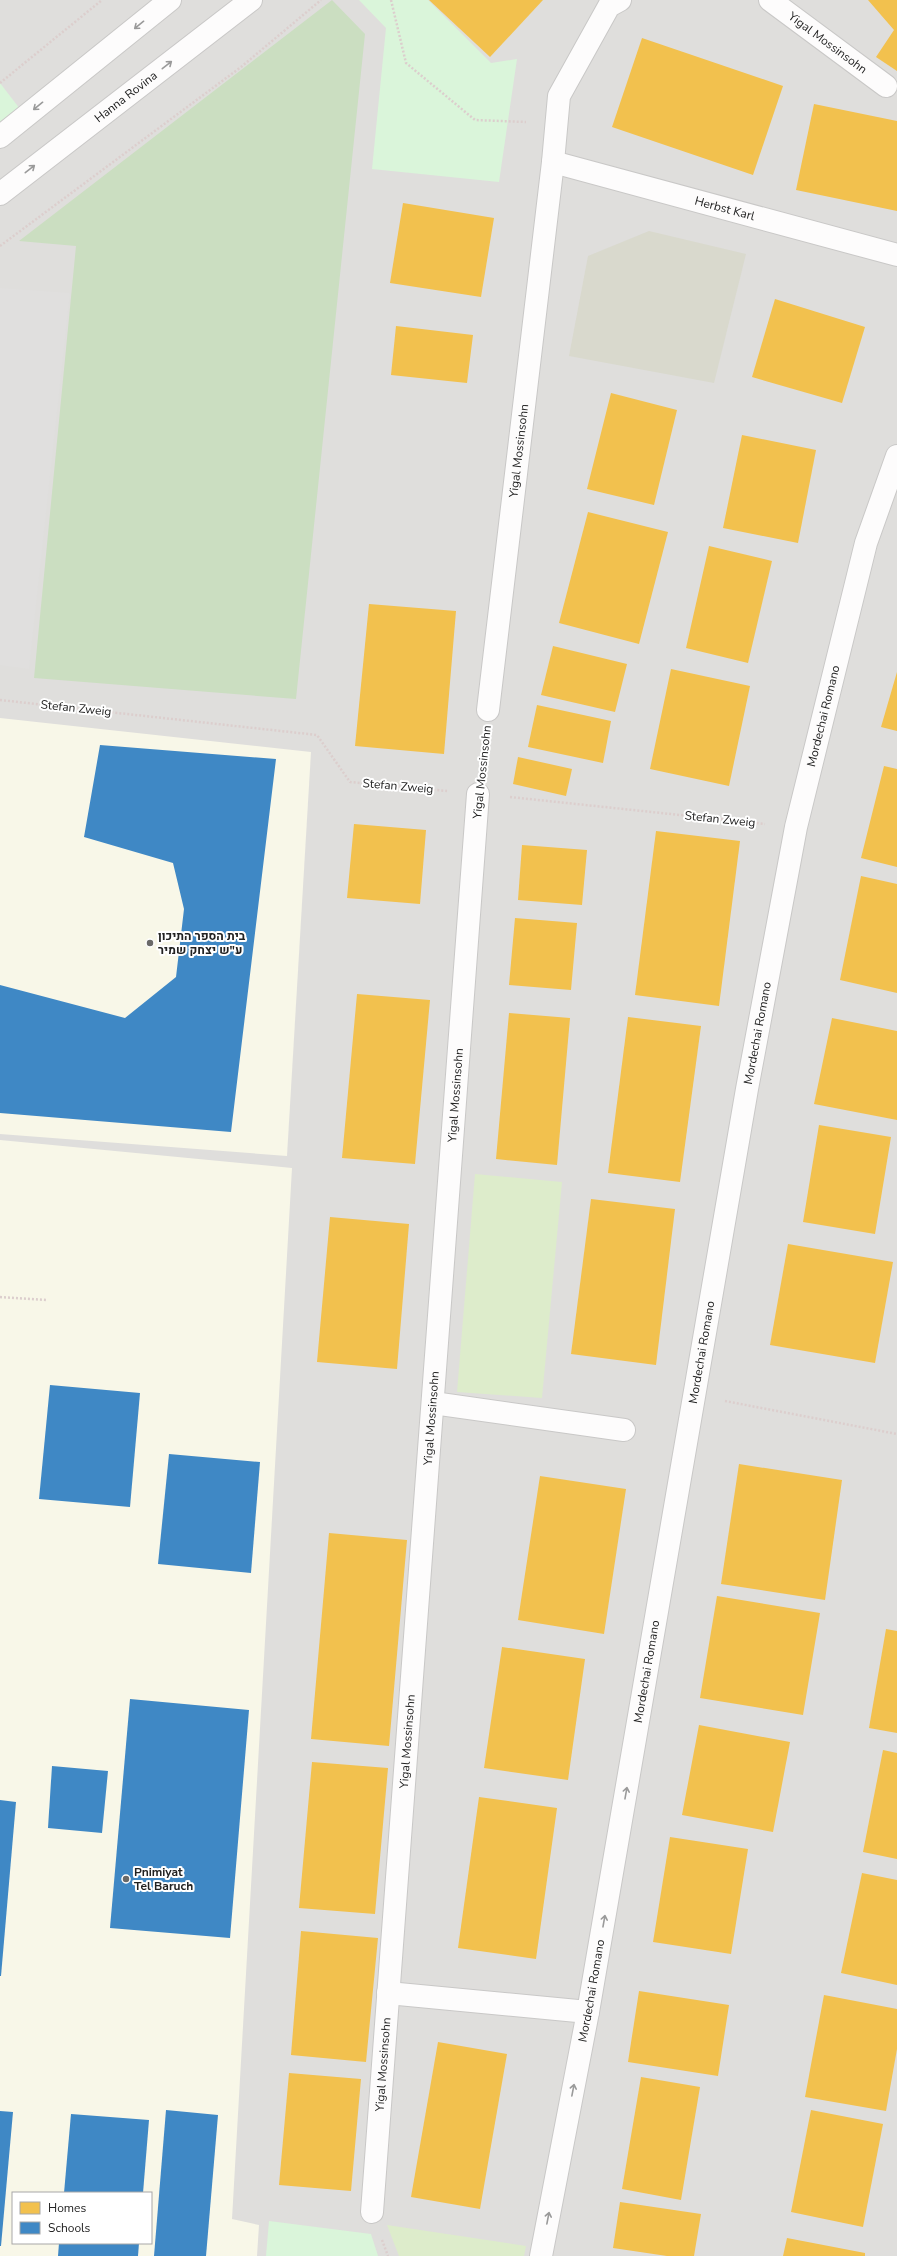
<svg xmlns="http://www.w3.org/2000/svg" width="897" height="2256" font-family="'Nunito Sans',Heebo,sans-serif">
  <rect width="100%" height="100%" fill="#f0eeeb"/>
  <!-- residential -->
  <path fill="#dfdedc" fill-rule="evenodd" d="M0 0H897V2256H0ZM13 2193H151V2243H13Z"/>
  <!-- education -->
  <g fill="#f8f7e8" fill-rule="evenodd">
    <path d="M0 718 311 752 287 1156 0 1134Z"/>
    <path d="M0 1140 292 1168 232 2219 259 2225 257 2256H0ZM13 2193H151V2243H13Z"/>
  </g>
  <!-- construction -->
  <path fill="#d9d9cd" d="M649 231 746 254 714 383 569 356 588 256Z"/>
  <!-- grass -->
  <g fill="#ddeccb">
    <path d="M475 1174 562 1182 542 1398 457 1392Z"/>
    <path d="M387 2225 526 2246 524 2256H399Z"/>
  </g>
  <!-- forest -->
  <path fill="#cbdec1" d="M332 0 365 34 296 699 34 678 76 246 19 241Z"/>
  <!-- park -->
  <g fill="#daf5da">
    <path d="M359 0H428L491 63 517 59 499 182 372 169 386 28Z"/>
    <path d="M0 83 20 109 0 125Z"/>
    <path d="M269 2221 371 2234 378 2256H266Z"/>
  </g>
  <!-- parking -->
  <path fill="#e0dfde" d="M0 288 70 293 29 669 0 665Z"/>
  <!-- homes -->
  <g fill="#f2c14e">
    <path d="M429 0H543L490 57Z"/>
    <path d="M868 0H897V71L876 57 894 30Z"/>
    <path d="M642 38 783 86 753 175 612 127Z"/>
    <path d="M814 104 897 121V211L796 190Z"/>
    <path d="M403 203 494 218 481 297 390 283Z"/>
    <path d="M775 299 865 327 842 403 752 377Z"/>
    <path d="M396 326 473 335 467 383 391 375Z"/>
    <path d="M611 393 677 410 654 505 587 489Z"/>
    <path d="M742 435 816 450 798 543 723 528Z"/>
    <path d="M588 512 668 532 639 644 559 623Z"/>
    <path d="M709 546 772 561 748 663 686 648Z"/>
    <path d="M369 604 456 611 444 754 355 746Z"/>
    <path d="M553 646 627 664 615 712 541 695Z"/>
    <path d="M671 669 750 686 729 786 650 769Z"/>
    <path d="M897 672V731L881 727Z"/>
    <path d="M537 705 611 721 603 763 528 747Z"/>
    <path d="M518 757 572 769 566 796 513 784Z"/>
    <path d="M884 766 897 769V867L861 858Z"/>
    <path d="M354 824 426 830 420 904 347 898Z"/>
    <path d="M656 831 740 841 719 1006 635 995Z"/>
    <path d="M522 845 587 850 582 905 518 900Z"/>
    <path d="M861 876 897 884V993L840 980Z"/>
    <path d="M515 918 577 923 571 990 509 985Z"/>
    <path d="M357 994 430 1000 415 1164 342 1158Z"/>
    <path d="M509 1013 570 1018 557 1165 496 1159Z"/>
    <path d="M628 1017 701 1026 680 1182 608 1173Z"/>
    <path d="M832 1018 897 1031V1120L814 1104Z"/>
    <path d="M819 1125 891 1137 875 1234 803 1222Z"/>
    <path d="M591 1199 675 1209 656 1365 571 1354Z"/>
    <path d="M330 1217 409 1224 397 1369 317 1362Z"/>
    <path d="M788 1244 893 1262 875 1363 770 1345Z"/>
    <path d="M739 1464 842 1480 825 1600 721 1584Z"/>
    <path d="M540 1476 626 1489 604 1634 518 1620Z"/>
    <path d="M329 1533 407 1540 389 1746 311 1739Z"/>
    <path d="M717 1596 820 1613 803 1715 700 1698Z"/>
    <path d="M886 1629 897 1631V1733L869 1728Z"/>
    <path d="M502 1647 585 1659 568 1780 484 1768Z"/>
    <path d="M699 1725 790 1742 773 1832 682 1815Z"/>
    <path d="M883 1750 897 1753V1859L863 1852Z"/>
    <path d="M312 1762 388 1768 375 1914 299 1908Z"/>
    <path d="M479 1797 557 1808 536 1959 458 1948Z"/>
    <path d="M670 1837 748 1849 731 1954 653 1942Z"/>
    <path d="M862 1873 897 1880V1985L841 1973Z"/>
    <path d="M301 1931 378 1938 366 2062 291 2055Z"/>
    <path d="M639 1991 729 2005 718 2076 628 2062Z"/>
    <path d="M824 1995 897 2009V2049L886 2111 805 2097Z"/>
    <path d="M438 2042 507 2054 480 2209 411 2197Z"/>
    <path d="M289 2073 361 2079 351 2191 279 2185Z"/>
    <path d="M641 2077 700 2087 681 2200 622 2189Z"/>
    <path d="M811 2110 883 2124 863 2227 791 2212Z"/>
    <path d="M620 2202 701 2214 694 2256H667L613 2248Z"/>
    <path d="M787 2238 865 2253V2256H783Z"/>
  </g>
  <!-- schools -->
  <g fill="#3f88c5">
    <path d="M100 745 276 759 231 1132 0 1113V985L125 1018 176 977 184 909 173 863 84 837Z"/>
    <path d="M50 1385 140 1393 130 1507 39 1499Z"/>
    <path d="M169 1454 260 1462 251 1573 158 1564Z"/>
    <path d="M130 1699 249 1710 230 1938 110 1928Z"/>
    <path d="M52 1766 108 1771 102 1833 48 1828Z"/>
    <path d="M0 1800 16 1802 1 1976H0Z"/>
    <path d="M166 2110 218 2115 206 2256H154Z"/>
    <path d="M0 2111 13 2112 1 2246H0Z"/>
    <path d="M71 2114 149 2120 143 2193H64Z"/>
    <path d="M59 2243H139L138 2256H58Z"/>
  </g>
  <g fill="none" stroke-linecap="round" stroke-linejoin="round">
    <!-- minor casing -->
    <g stroke="#c9c8c7" stroke-width="24">
      <g id="minor">
        <path id="s1" d="M770 0 886 86"/>
        <path id="s2" d="M553 162 897 255"/>
        <path id="s3" d="M488 710 553 162 559 96 609 6 620 0"/>
        <path d="M433 1403 624 1430"/>
        <path d="M388 1993 588 2012"/>
        <path id="s4" d="M372 2212 478 794"/>
        <path id="s5" d="M541 2256 588 2012 747 1089 796 827 866 543 897 456"/>
      </g>
    </g>
    <!-- tertiary casing -->
    <g stroke="#c9c8c7" stroke-width="24">
      <g id="tertiary">
        <path d="M0 137 170 0"/>
        <path id="s6" d="M0 194 251 0"/>
      </g>
    </g>
    <!-- path -->
    <g stroke="#dccecd" stroke-width="2.5" stroke-dasharray="2 2" stroke-linecap="butt">
      <path d="M391 0 406 63 475 120 526 122"/>
      <path d="M0 83 102 0"/>
      <path d="M0 246 241 67 321 0"/>
      <path d="M0 700 317 735 350 782 447 791"/>
      <path d="M482 764 485 741"/>
      <path d="M510 797 765 824"/>
      <path d="M0 1297 46 1300"/>
      <path d="M725 1401 897 1434"/>
      <path d="M382 2240 388 2256"/>
    </g>
    <!-- minor -->
    <use href="#minor" stroke="#fdfcfc" stroke-width="22"/>
    <!-- tertiary -->
    <use href="#tertiary" stroke="#fdfcfc" stroke-width="22"/>
  </g>
  <!-- one-way arrows -->
  <defs><path id="oneway-shaft" d="M-6 0H5M1.5-3L5.5 0L1.5 3" fill="none" stroke-width="1.6" stroke-linecap="round" stroke-linejoin="round"/></defs>
  <g stroke="#9a9a9a">
    <use href="#oneway-shaft" transform="translate(139 25) rotate(141)"/>
    <use href="#oneway-shaft" transform="translate(167 65) rotate(-38)"/>
    <use href="#oneway-shaft" transform="translate(38 106) rotate(141)"/>
    <use href="#oneway-shaft" transform="translate(30 169) rotate(-38)"/>
    <use href="#oneway-shaft" transform="translate(626 1793) rotate(-80)"/>
    <use href="#oneway-shaft" transform="translate(604 1921) rotate(-80)"/>
    <use href="#oneway-shaft" transform="translate(573 2090) rotate(-79)"/>
    <use href="#oneway-shaft" transform="translate(548 2218) rotate(-79)"/>
  </g>
  <!-- markers -->
  <g fill="#6a6968" stroke="#fff" stroke-width="1.5">
    <circle cx="150" cy="943" r="4"/>
    <circle cx="126" cy="1879" r="4"/>
  </g>
  <g text-anchor="middle" stroke-width="4" stroke-linejoin="round" paint-order="stroke">
    <!-- street labels -->
    <g font-size="12" fill="#222" stroke="#fff">
      <text dy="4" stroke="none"><textPath href="#s1" startOffset="72">Yigal Mossinsohn</textPath></text>
      <text dy="4" stroke="none"><textPath href="#s6" startOffset="159">Hanna Rovina</textPath></text>
      <text dy="4" stroke="none"><textPath href="#s2" startOffset="178">Herbst Karl</textPath></text>
      <text dy="4" stroke="none"><textPath href="#s3" startOffset="261">Yigal Mossinsohn</textPath></text>
      <text transform="translate(76 708) rotate(6)" y="4">Stefan Zweig</text>
      <text dy="4" stroke="none"><textPath href="#s5" startOffset="1566">Mordechai Romano</textPath></text>
      <text transform="translate(482 772) rotate(-84)" y="4">Yigal Mossinsohn</text>
      <text transform="translate(398 786) rotate(5)" y="4">Stefan Zweig</text>
      <text transform="translate(720 819) rotate(6)" y="4">Stefan Zweig</text>
      <text dy="4" stroke="none"><textPath href="#s5" startOffset="1242">Mordechai Romano</textPath></text>
      <text dy="4" stroke="none"><textPath href="#s4" startOffset="1120">Yigal Mossinsohn</textPath></text>
      <text dy="4" stroke="none"><textPath href="#s5" startOffset="918">Mordechai Romano</textPath></text>
      <text dy="4" stroke="none"><textPath href="#s4" startOffset="796">Yigal Mossinsohn</textPath></text>
      <text dy="4" stroke="none"><textPath href="#s5" startOffset="594">Mordechai Romano</textPath></text>
      <text dy="4" stroke="none"><textPath href="#s4" startOffset="472">Yigal Mossinsohn</textPath></text>
      <text dy="4" stroke="none"><textPath href="#s5" startOffset="270">Mordechai Romano</textPath></text>
      <text dy="4" stroke="none"><textPath href="#s4" startOffset="148">Yigal Mossinsohn</textPath></text>
    </g>
    <!-- poi labels -->
    <g font-size="12" font-weight="bold" fill="#222" stroke="#fff" text-anchor="start">
      <text x="158" y="940">בית הספר התיכון<tspan x="158" dy="14">ע"ש יצחק שמיר</tspan></text>
      <text x="134" y="1876">Pnimiyat<tspan x="134" dy="14">Tel Baruch</tspan></text>
    </g>
  </g>
  <!-- legend -->
  <rect x="12" y="2192" width="140" height="52" fill="#ffffff" stroke="#a7a7a7"/>
  <rect x="20" y="2202" width="20" height="12" fill="#f2c14e" stroke="#a7a7a7"/>
  <text x="48" y="2212" font-size="12" fill="#222222">Homes</text>
  <rect x="20" y="2222" width="20" height="12" fill="#3f88c5" stroke="#a7a7a7"/>
  <text x="48" y="2232" font-size="12" fill="#222222">Schools</text>
</svg>
